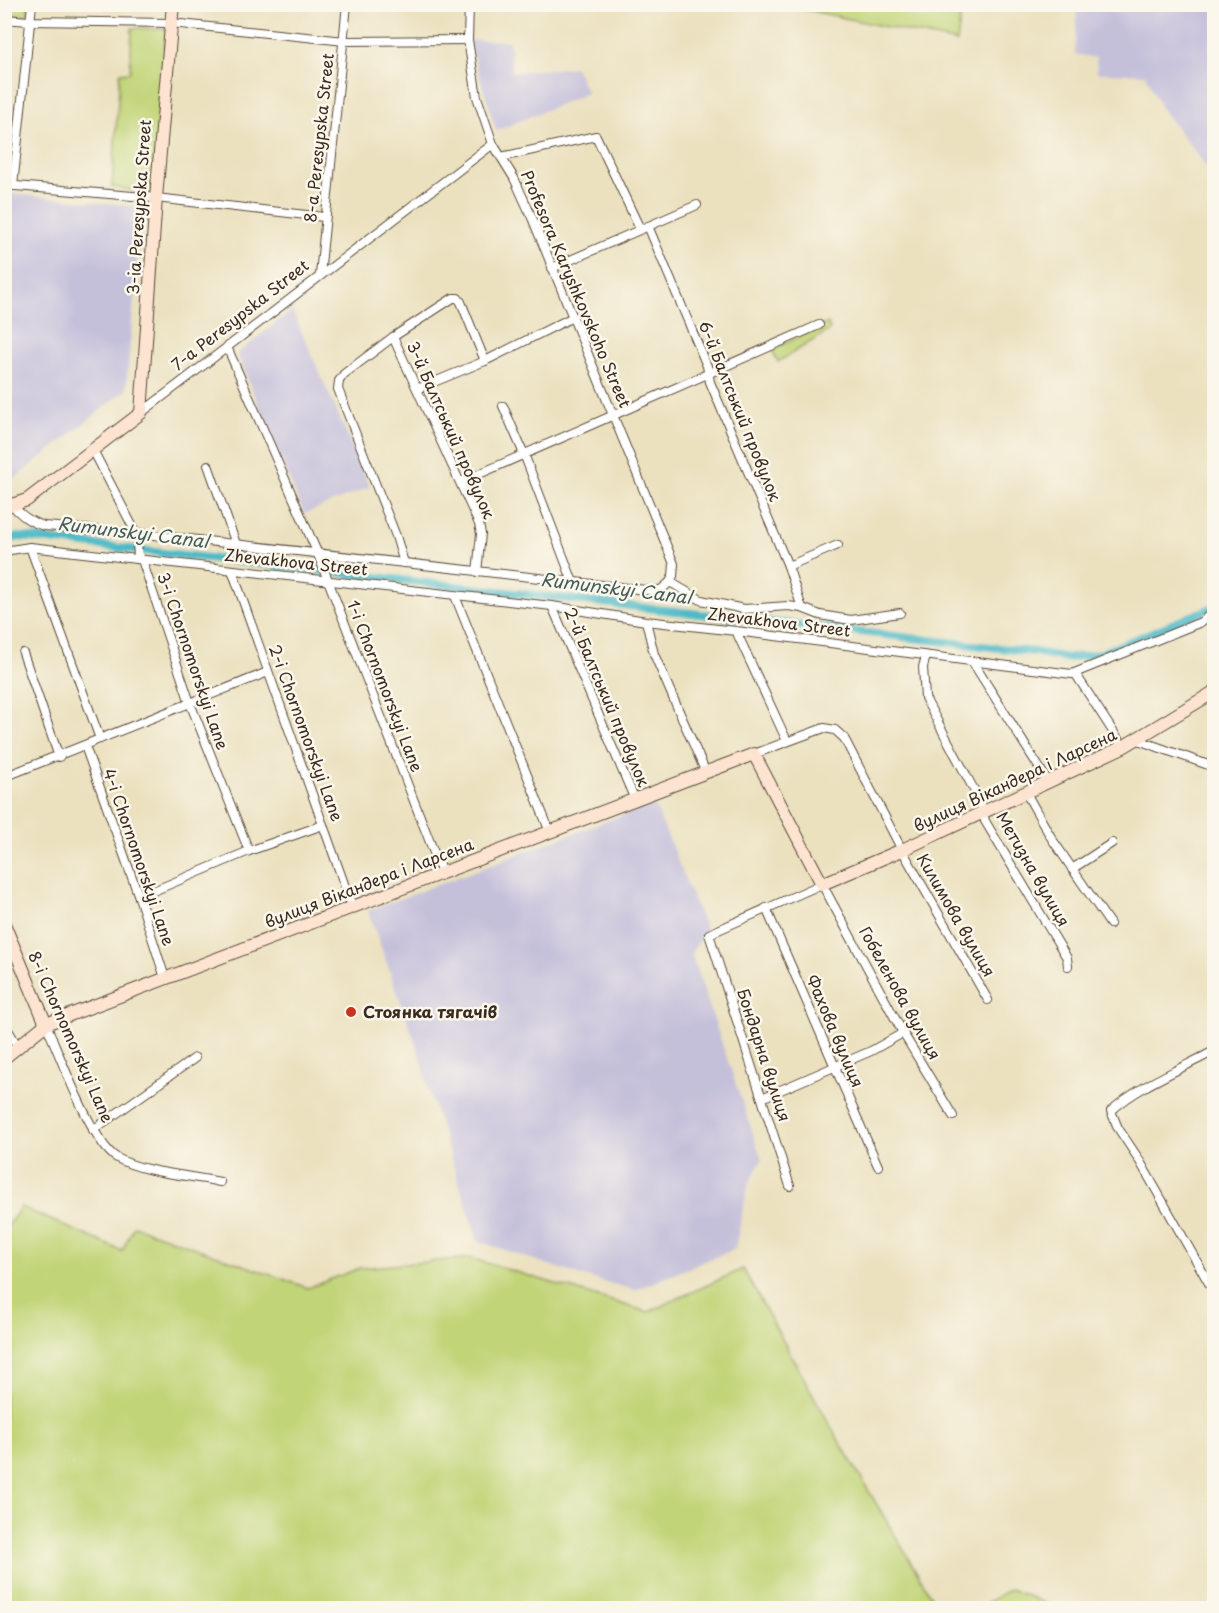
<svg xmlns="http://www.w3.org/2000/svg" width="1219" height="1613" font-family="'Playpen Sans',sans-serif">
  <rect width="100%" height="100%" fill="#fbf7ec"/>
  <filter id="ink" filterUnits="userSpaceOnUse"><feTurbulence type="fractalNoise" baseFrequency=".0167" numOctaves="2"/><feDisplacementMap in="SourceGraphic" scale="12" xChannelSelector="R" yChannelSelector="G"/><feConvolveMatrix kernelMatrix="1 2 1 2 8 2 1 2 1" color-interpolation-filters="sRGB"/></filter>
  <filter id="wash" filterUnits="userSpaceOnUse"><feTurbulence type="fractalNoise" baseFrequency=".008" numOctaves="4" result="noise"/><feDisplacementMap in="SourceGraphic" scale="24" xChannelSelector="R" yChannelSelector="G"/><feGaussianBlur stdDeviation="1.35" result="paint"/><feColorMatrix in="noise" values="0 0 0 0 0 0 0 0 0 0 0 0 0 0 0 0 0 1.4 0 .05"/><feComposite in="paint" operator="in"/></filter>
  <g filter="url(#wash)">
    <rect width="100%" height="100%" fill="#ebe1bf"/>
    <!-- industrial -->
    <g fill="#c5c0da">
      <path d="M1208 4 1214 9V176L1161 108 1145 74 1097 73 1096 58 1075 54 1077 5Z"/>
      <path d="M469 40 509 41 512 73 575 67 587 93 496 131Z"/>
      <path d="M5 193 142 207 126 390 13 480 4 479Z"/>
      <path d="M292 310 370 487 304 514 237 354Z"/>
      <path d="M654 803 706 930 691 953 762 1160 748 1185 735 1249 635 1290 579 1275 478 1241 427 1085 422 1061 368 911Z"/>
    </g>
    <!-- green -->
    <g fill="#c1d477" stroke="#7e7f4a" stroke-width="1.5">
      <path d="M794 4 962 5 957 42 793 7Z"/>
      <path d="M5 5H29L27 16 5 14Z"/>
      <path d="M132 28 166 29 152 194 112 187 120 73 130 72Z"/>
      <path d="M828 323 830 330 778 362 772 349Z"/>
      <path d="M21 1207 122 1251 134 1226 308 1288 360 1268 470 1258 648 1312 743 1269 835 1434 938 1608H5L4 1231Z"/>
      <path d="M1010 1589 1057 1608H978Z"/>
    </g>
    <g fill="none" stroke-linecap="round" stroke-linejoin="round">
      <!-- canal -->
      <path stroke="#4dbac7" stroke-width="8" d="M4 540 19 537 32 538 1035 652 1067 658 1099 654 1214 607"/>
    </g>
  </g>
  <g filter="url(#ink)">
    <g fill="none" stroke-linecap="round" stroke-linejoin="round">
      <!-- street casing -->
      <g stroke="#554536" stroke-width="10">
        <g id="street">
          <path d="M469 4 468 40 477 97 493 144 514 178 533 220 674 564 673 576 670 582"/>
          <path d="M4 19 29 21 171 23 345 41 468 40"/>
          <path d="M501 157 596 136 640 229"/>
          <path d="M4 185 156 198 324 217"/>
          <path d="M13 186 32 4"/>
          <path d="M648 226 707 366 710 382 788 566 802 608"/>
          <path d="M552 268 697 205"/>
          <path d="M320 275 347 4"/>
          <path d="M393 337 479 524 481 534 477 572"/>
          <path d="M227 347 317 552 442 873"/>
          <path d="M417 389 485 361 573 317"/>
          <path d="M503 406 524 454 573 582"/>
          <path d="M141 413 493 144"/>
          <path d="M93 450 136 533 138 555 142 560 190 703 249 851"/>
          <path d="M208 465 236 544"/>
          <path d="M461 482 819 325"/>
          <path d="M12 505C22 516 30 522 44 526L136 533 655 591 662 589 670 582"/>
          <path d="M30 547 100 739"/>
          <path d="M4 551 30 547 552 606 646 621 736 631 1072 674 1201 622 1214 611"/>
          <path d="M404 563 396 536 338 389 339 381 344 374 393 337 453 298H458L461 302 485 361"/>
          <path d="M788 566 838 545"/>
          <path d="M232 570 352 906"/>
          <path d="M670 582 701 600 744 609 788 606 802 608 820 615 851 620 900 613"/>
          <path d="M455 596 550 832"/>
          <path d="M552 606 635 800"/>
          <path d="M646 621 654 654 706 773"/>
          <path d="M736 631 787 741"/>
          <path d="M23 653 59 757"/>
          <path d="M926 656 923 667 925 698 981 803 985 821 1067 958 1068 966"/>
          <path d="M972 661 1049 783"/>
          <path d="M1075 673 1123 747"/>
          <path d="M1138 740 1214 767"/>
          <path d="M85 746 139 897 165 978"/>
          <path d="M754 754 824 728 835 730 844 738 902 850 988 1000"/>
          <path d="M4 777 268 672"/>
          <path d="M1026 793 1052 839 1110 924"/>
          <path d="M1072 869 1112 843"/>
          <path d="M139 897 249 851 323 825"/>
          <path d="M766 908 878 1166"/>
          <path d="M4 1023 18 1047"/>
          <path d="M46 1024C59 1053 92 1144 117 1158 144 1173 189 1175 220 1182"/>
          <path d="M1214 1051C1181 1069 1138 1086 1111 1111L1118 1128 1138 1158 1214 1292"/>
          <path d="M762 1098 871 1051 903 1033"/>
          <path d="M93 1130 195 1058"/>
          <path d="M790 1186 709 934 822 884 903 1033 953 1116"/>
        </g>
      </g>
      <!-- secondary casing -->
      <g stroke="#554536" stroke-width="14">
        <g id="secondary">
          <path d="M4 504 12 505 27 500 141 413 156 198 173 4"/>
          <path d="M4 924 46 1024"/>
          <path d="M4 1058 46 1024 754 754 822 884 902 850 1123 747 1214 692"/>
        </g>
      </g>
      <!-- street -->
      <use href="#street" stroke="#fff" stroke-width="8"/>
      <!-- secondary -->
      <use href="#secondary" stroke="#fde4d1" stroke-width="12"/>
    </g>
  </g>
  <!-- markers -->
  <circle fill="#c8321e" stroke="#fbf7ec" stroke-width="2" cx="351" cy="1012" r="6"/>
  <g text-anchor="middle" stroke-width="5" stroke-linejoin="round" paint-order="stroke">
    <!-- street labels -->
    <g font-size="16" fill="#3b2a1e" stroke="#fbf7ec">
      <text transform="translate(319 138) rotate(-84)" y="6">8-a Peresypska Street</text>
      <text transform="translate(139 207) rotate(-86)" y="6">3-ia Peresypska Street</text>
      <text transform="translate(576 289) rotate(67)" y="6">Profesora Karyshkovskoho Street</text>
      <text transform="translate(240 315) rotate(-38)" y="6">7-a Peresypska Street</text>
      <text transform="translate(740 411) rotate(68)" y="6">6-й Балтський провулок</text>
      <text transform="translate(451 430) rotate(66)" y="6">3-й Балтський провулок</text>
      <text transform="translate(296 562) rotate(6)" y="6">Zhevakhova Street</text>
      <text transform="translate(779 622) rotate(7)" y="6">Zhevakhova Street</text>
      <text transform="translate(193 661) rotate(71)" y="6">3-i Chornomorskyi Lane</text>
      <text transform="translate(385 686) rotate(69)" y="6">1-i Chornomorskyi Lane</text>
      <text transform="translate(607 697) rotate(67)" y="6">2-й Балтський провулок</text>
      <text transform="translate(306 733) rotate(70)" y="6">2-i Chornomorskyi Lane</text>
      <text transform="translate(1015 780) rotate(-25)" y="6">вулиця Вікандера і Ларсена</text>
      <text transform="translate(139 857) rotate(71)" y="6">4-i Chornomorskyi Lane</text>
      <text transform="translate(1033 869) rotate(60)" y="6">Метизна вулиця</text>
      <text transform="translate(369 883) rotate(-21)" y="6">вулиця Вікандера і Ларсена</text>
      <text transform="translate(956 915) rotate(60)" y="6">Килимова вулиця</text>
      <text transform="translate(900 993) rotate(61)" y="6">Гобеленова вулиця</text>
      <text transform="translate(835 1031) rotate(67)" y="6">Фахова вулиця</text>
      <text transform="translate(71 1037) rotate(66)" y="6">8-i Chornomorskyi Lane</text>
      <text transform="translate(764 1055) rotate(72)" y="6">Бондарна вулиця</text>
    </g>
    <!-- poi labels -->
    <g font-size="16" font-weight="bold" fill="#3b2a1e" stroke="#fbf7ec" text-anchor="start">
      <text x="363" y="1018">Стоянка тягачів</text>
    </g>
    <!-- water labels -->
    <g font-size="18" font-style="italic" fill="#415c59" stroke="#fbf7ec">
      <text transform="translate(133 533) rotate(7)" y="6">Rumunskyi Canal</text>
      <text transform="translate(616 589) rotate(7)" y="6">Rumunskyi Canal</text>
    </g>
  </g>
  <!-- margin -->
  <rect width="1219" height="1613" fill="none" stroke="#fbf7ec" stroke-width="24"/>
</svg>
